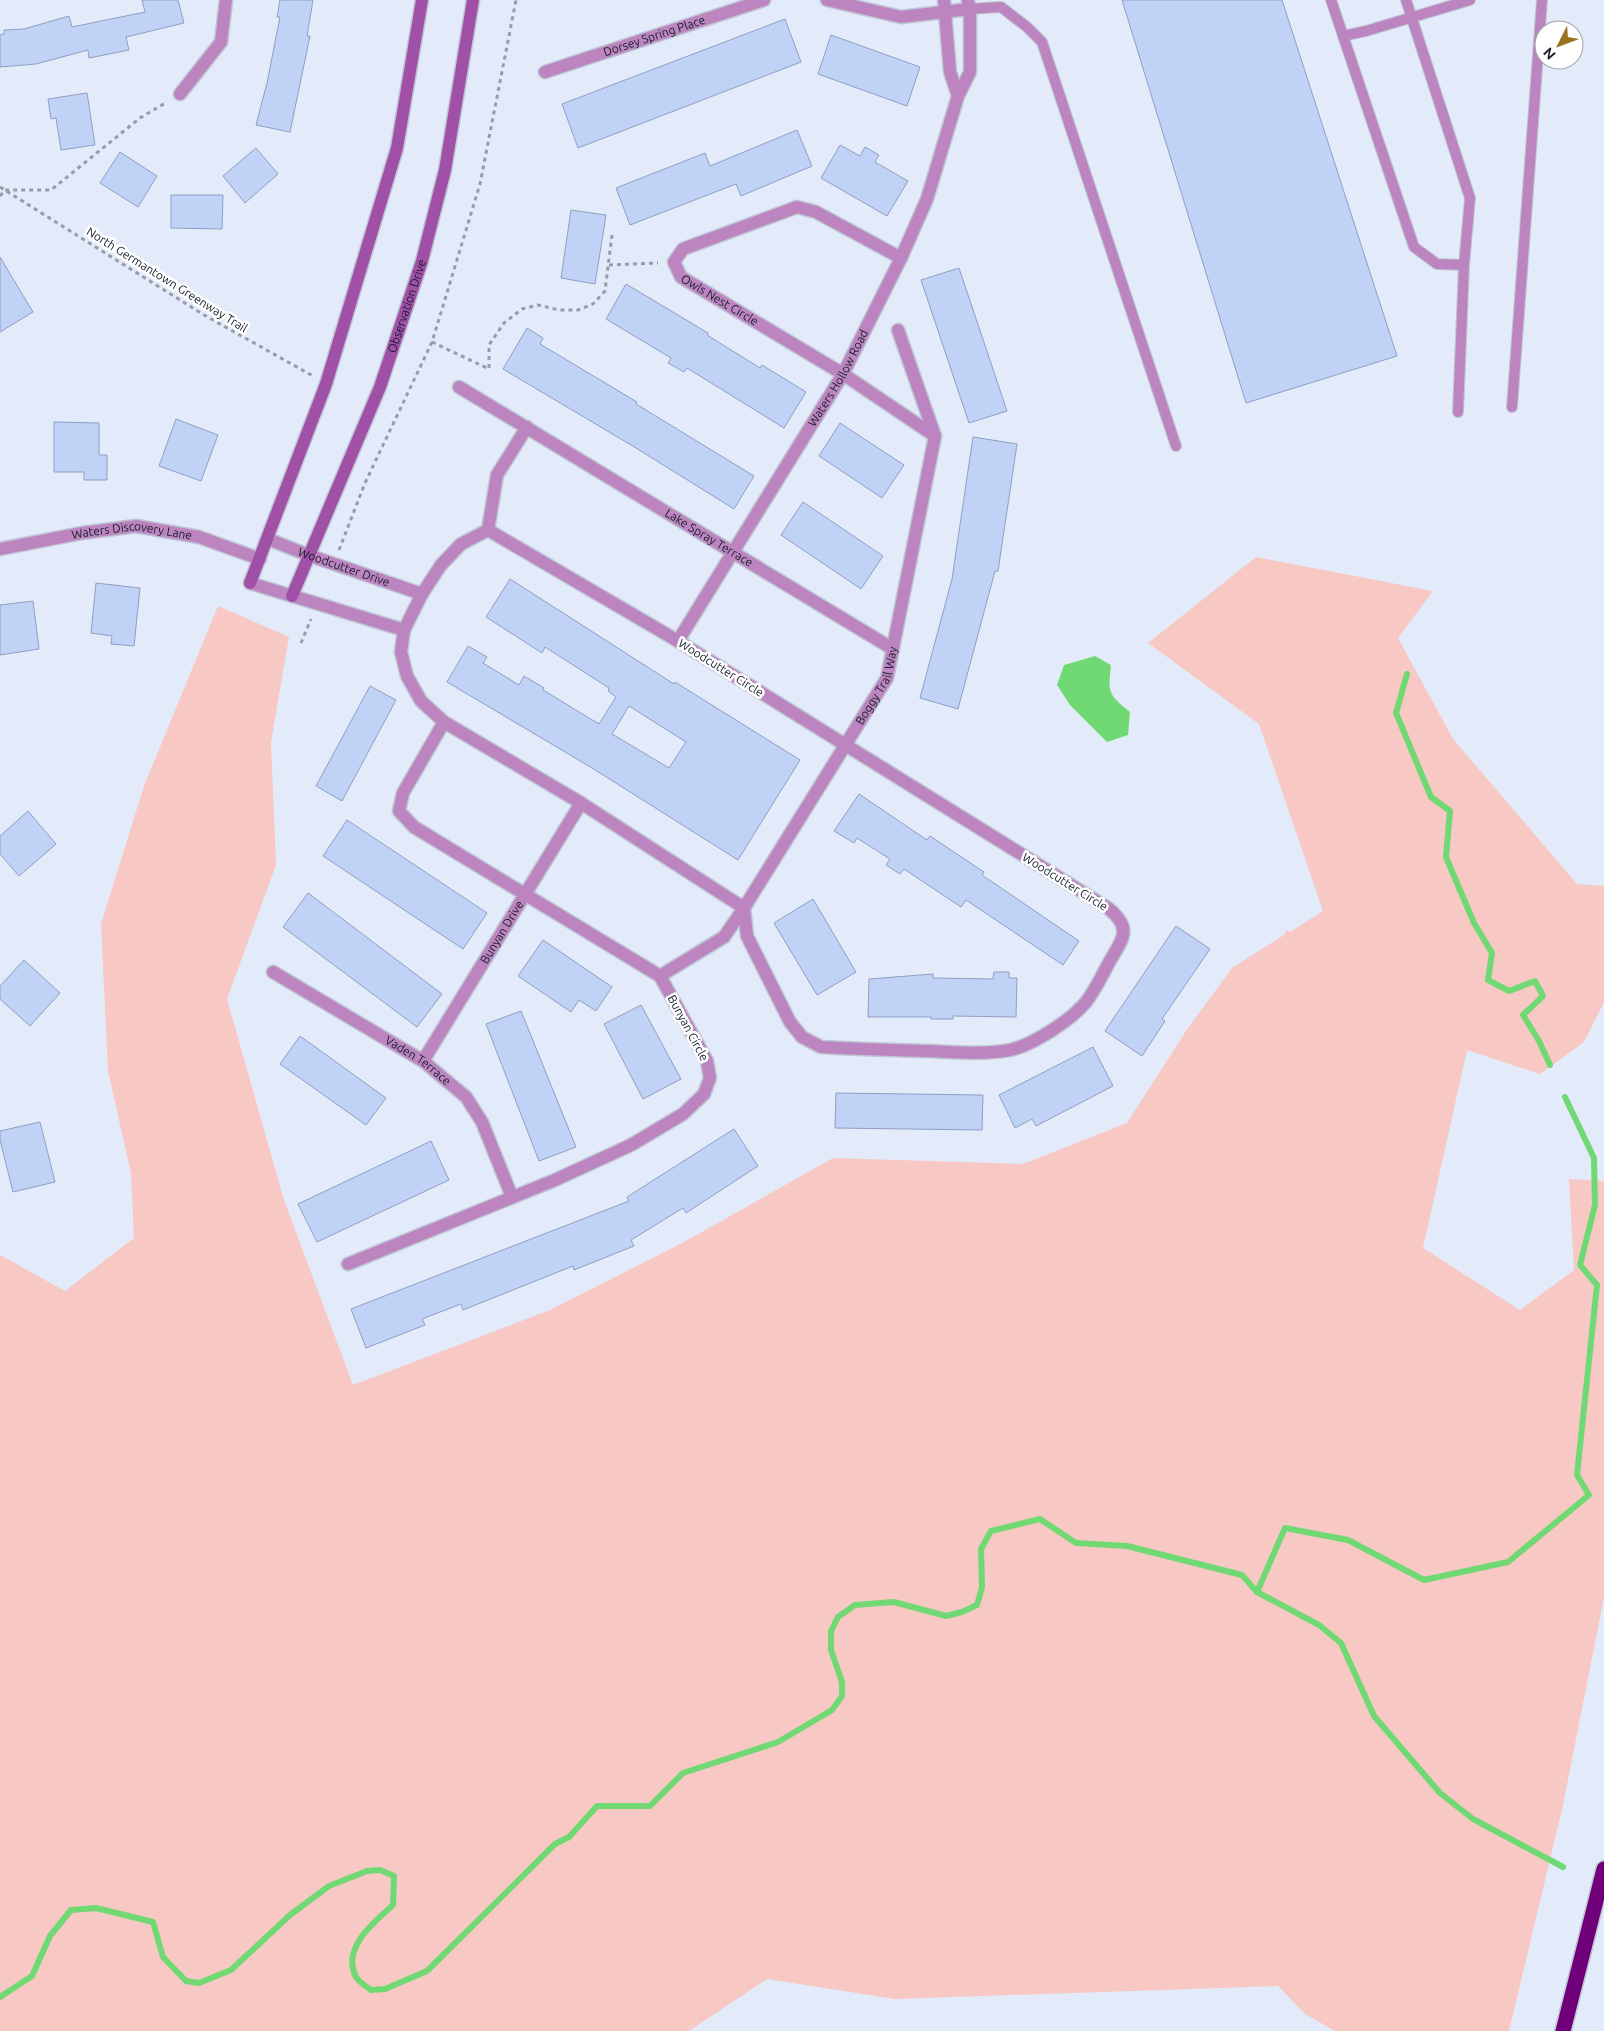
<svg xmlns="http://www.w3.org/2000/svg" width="1604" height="2031" font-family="Ubuntu,sans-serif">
  <rect width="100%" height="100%" fill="#e3ebfa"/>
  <!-- green -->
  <path fill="#f7c8c4" d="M1256 557 1433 591 1398 638 1453 739 1577 884 1604 886V1002L1584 1042 1540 1074 1467 1050 1423 1248 1520 1310 1574 1270 1569 1179 1604 1181V1597L1563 1805 1509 2031H1335L1305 2014 1278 1986 895 1999 767 1979 689 2031H0V1255L65 1291 134 1238 131 1173 108 1071 101 924 144 786 218 606 289 637 271 742 276 865 227 999 284 1200 353 1385 550 1310 684 1242 833 1158 1023 1164 1127 1123 1186 1031 1232 968 1284 935 1286 930 1290 932 1323 911 1259 724 1148 643Z"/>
  <!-- water -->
  <path fill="#71d973" d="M1095 656 1111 665C1108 693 1108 694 1130 712L1128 735 1107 742 1070 705 1057 685 1064 665Z"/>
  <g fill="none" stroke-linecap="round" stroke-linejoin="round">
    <!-- stream -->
    <g stroke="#71d973" stroke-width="6">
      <path d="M1407 674 1396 713 1431 797 1450 811 1446 857 1474 923 1492 953 1488 980 1509 991 1535 981 1543 996 1523 1015 1539 1041 1550 1065"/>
      <path d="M1257 1592 1285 1528 1348 1540 1424 1580 1508 1562 1589 1495 1577 1475 1597 1285 1580 1265 1595 1205 1594 1158 1565 1097"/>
      <path d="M0 1997 32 1976 50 1936 71 1910 96 1908 153 1922 163 1957 186 1981 199 1983 231 1970 290 1915 329 1886 367 1871 380 1870 394 1876 393 1905C374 1922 341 1948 356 1977 359 1982 367 1987 371 1990L385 1989 427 1971 555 1844 569 1837 597 1806H650L683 1773 778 1742 832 1710 842 1696V1682L831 1650V1631L838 1617 855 1605 894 1602 946 1616 962 1612 977 1605 982 1587 981 1549 991 1531 1040 1519 1076 1543 1127 1546 1242 1575 1257 1592 1319 1625 1341 1643 1374 1716 1440 1793 1473 1819 1563 1867"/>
    </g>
  </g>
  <!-- building -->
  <g fill="#c0d2f6" stroke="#8e9fc2" fill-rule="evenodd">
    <path d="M142 0H178L184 23 126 37 129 50 89 58 88 50 36 64 0 67V35L4 34V30L24 29 69 16 72 27 145 12Z"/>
    <path d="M280 0H313L307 36H310L290 132 256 125 267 83 280 17H277Z"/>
    <path d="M1122 0H1282L1397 356 1246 403Z"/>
    <path d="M785 19 801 62 578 148 562 104Z"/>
    <path d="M831 35 920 67 907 106 818 74Z"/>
    <path d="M87 93 95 145 61 150 56 118 51 119 48 99Z"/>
    <path d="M797 130 812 166 741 196 736 184 630 225 616 188 705 153 710 166Z"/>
    <path d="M840 145 860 156 865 147 879 155 875 162 908 181 887 216 821 178Z"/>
    <path d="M256 148 278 174 245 203 223 176Z"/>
    <path d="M120 152 157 176 138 207 100 183Z"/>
    <path d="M171 195H223L222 229 171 228Z"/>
    <path d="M571 210 606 215 595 284 561 278Z"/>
    <path d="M0 257 33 312 0 332Z"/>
    <path d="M959 268 1007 411 969 423 921 280Z"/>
    <path d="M626 284 708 333 707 335 760 368 762 365 806 392 784 428 687 368 684 372 668 363 671 358 606 319Z"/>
    <path d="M527 328 543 338 540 344 637 402 636 404 754 476 734 509 636 448 503 369Z"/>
    <path d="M176 419 218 435 201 481 159 466Z"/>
    <path d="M54 422 99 423V455H107V480H84V472H54Z"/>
    <path d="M840 423 904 465 882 498 819 456Z"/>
    <path d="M973 437 1017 444 998 571H995L958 709 920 698 952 579Z"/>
    <path d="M803 502 883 556 861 589 781 535Z"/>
    <path d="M510 579 674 684 675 682 800 760 738 860 592 768 447 682 468 646 487 657 483 663 519 685 524 676 544 688 543 690 599 724 616 697 608 691 609 688 545 647 542 653 486 617ZM629 706 686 742 669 768 612 734Z"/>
    <path d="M96 583 140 588 134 646 111 644 112 636 91 633Z"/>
    <path d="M33 601 39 649 0 655V605Z"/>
    <path d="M370 686 396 700 342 801 316 786Z"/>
    <path d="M859 794 927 840 930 836 984 872 982 875 1079 941 1063 965 966 900 961 907 904 869 900 874 886 865 890 859 857 838 854 843 834 831Z"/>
    <path d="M28 811 56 844 19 876 0 854V836Z"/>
    <path d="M347 820 487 913 463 949 323 856Z"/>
    <path d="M308 893 442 994 417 1027 283 927Z"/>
    <path d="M813 899 856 972 817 995 774 923Z"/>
    <path d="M1176 926 1210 949 1162 1019 1165 1021 1142 1056 1105 1031Z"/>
    <path d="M543 940 612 987 596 1011 579 1000 571 1012 518 976Z"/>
    <path d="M24 960 60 993 30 1026 0 999V986Z"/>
    <path d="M994 972H1009V978H1017L1016 1017 953 1016V1019H931V1017H868L869 979 933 974V978L993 979Z"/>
    <path d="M641 1005 681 1079 643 1099 604 1024Z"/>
    <path d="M521 1011 576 1147 539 1161 486 1024Z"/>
    <path d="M300 1036 386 1098 366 1125 280 1064Z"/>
    <path d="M1093 1047 1113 1086 1036 1126 1032 1119 1015 1128 999 1095Z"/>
    <path d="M836 1093 983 1095 982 1130 835 1128Z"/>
    <path d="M40 1122 55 1182 13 1192 0 1140V1131Z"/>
    <path d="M734 1129 758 1166 686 1213 683 1208 631 1240 634 1246 574 1270 573 1266 463 1310 461 1304 422 1319 425 1325 366 1348 351 1309 629 1201 627 1197Z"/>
    <path d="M431 1141 449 1180 317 1242 298 1204Z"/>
  </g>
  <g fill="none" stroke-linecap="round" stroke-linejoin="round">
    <!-- lane casing -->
    <g stroke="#bec6d5" stroke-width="12">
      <g id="lane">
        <path d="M1331 0 1414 247 1437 264 1464 265"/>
        <path d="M1406 0 1470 198 1464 265 1458 412"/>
        <path d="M969 9 1001 7 1027 27 1042 42 1176 446"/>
        <path d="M1343 36 1366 31 1470 0"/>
        <path d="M1512 407 1542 0"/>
      </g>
    </g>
    <!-- street casing -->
    <g stroke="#bec6d5" stroke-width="15">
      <g id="street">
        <path d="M827 0 901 17 969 9"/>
        <path d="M944 0 950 72 958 96"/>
        <path id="s1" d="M545 72 764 0"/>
        <path d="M180 94 221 42 226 0"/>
        <path id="s2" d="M901 258 816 212 797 207 683 249 674 262 681 277 843 374 935 436"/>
        <path id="s3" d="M459 387 893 649"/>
        <path d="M488 530 678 641 1108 908C1131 927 1125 936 1111 959 1103 973 1096 989 1086 1002 1071 1020 1033 1045 1010 1050 983 1055 955 1052 927 1051 892 1050 856 1049 821 1047L802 1037 790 1022 747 936 744 908 581 803 444 722 421 701 407 676 401 652 404 630 422 594 441 565 461 544Z"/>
        <path d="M488 530 497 475 527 427"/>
        <path id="s4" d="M268 539 308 555 422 594"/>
        <path id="s5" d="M0 549 82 533 136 526 199 537 260 559"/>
        <path d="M250 583 404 630"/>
        <path id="s6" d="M678 641 843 374 901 258 927 199 958 96 970 72V15L968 0"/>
        <path id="s7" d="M273 972 423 1061 466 1097 482 1122 512 1197"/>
        <path id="s8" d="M660 976 724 937 744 908 887 678 935 436 898 330"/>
        <path id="s9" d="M423 1061 581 803"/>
        <path d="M348 1264 555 1180 631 1145 683 1114 704 1094 710 1078 707 1061 660 976 414 827 399 811 403 793 444 722"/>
      </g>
    </g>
    <!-- secondary casing -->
    <g stroke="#bec6d5" stroke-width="15">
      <g id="secondary">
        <path d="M250 583 326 384 397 148 422 0"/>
        <path id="s10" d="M292 596 380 387 422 261 445 170 473 0"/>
      </g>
    </g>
    <!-- highway casing -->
    <g stroke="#bec6d5" stroke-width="18">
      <path id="highway" d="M1563 2031 1604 1869"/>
    </g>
    <!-- path -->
    <g stroke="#959dab" stroke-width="3" stroke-dasharray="4 4" stroke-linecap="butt">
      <path d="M0 187 204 315 313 376"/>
      <path d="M0 196 5 190H51L140 118 167 102"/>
      <path d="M609 265 658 263"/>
      <path d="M432 342 489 369V345L504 323 522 309 538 305 559 310H578L593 304 605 291 612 235"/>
      <path d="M339 550 365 483 432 342 480 184 516 0"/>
      <path d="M301 643 311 619"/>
    </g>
    <!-- lane -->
    <use href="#lane" stroke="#bc85c0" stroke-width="10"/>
    <!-- street -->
    <use href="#street" stroke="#bc85c0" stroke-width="12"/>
    <!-- secondary -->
    <use href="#secondary" stroke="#a150a8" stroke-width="12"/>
    <!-- highway -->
    <use href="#highway" stroke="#700079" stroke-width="15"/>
  </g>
  <g text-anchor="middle" stroke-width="5" stroke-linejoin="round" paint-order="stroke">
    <!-- street labels -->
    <g font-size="12" fill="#161d2a" stroke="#fff">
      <text dy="4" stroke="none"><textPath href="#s1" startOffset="115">Dorsey Spring Place</textPath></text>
      <text transform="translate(167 280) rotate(32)" y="4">North Germantown Greenway Trail</text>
      <text dy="4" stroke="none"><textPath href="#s2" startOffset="315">Owls Nest Circle</textPath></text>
      <text dy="4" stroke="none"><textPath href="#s10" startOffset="312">Observation Drive</textPath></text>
      <text dy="4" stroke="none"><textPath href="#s6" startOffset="308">Waters Hollow Road</textPath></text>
      <text dy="4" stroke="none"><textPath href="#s5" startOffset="134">Waters Discovery Lane</textPath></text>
      <text dy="4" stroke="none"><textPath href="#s3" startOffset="292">Lake Spray Terrace</textPath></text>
      <text dy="4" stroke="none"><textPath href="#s4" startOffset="81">Woodcutter Drive</textPath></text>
      <text transform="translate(721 668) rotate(32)" y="4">Woodcutter Circle</text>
      <text dy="4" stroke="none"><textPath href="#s8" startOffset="370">Boggy Trail Way</textPath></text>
      <text transform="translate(1065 882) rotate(32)" y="4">Woodcutter Circle</text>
      <text dy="4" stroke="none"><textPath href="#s9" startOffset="151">Bunyan Drive</textPath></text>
      <text transform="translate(688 1028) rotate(62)" y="4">Bunyan Circle</text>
      <text dy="4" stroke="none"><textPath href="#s7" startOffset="170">Vaden Terrace</textPath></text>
    </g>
  </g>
  <!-- north arrow -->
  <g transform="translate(1559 45) rotate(228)"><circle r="24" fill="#ffffff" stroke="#a2a5aa"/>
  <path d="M0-4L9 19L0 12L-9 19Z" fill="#97731d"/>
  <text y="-8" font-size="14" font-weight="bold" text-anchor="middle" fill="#161d2a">N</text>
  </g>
</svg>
